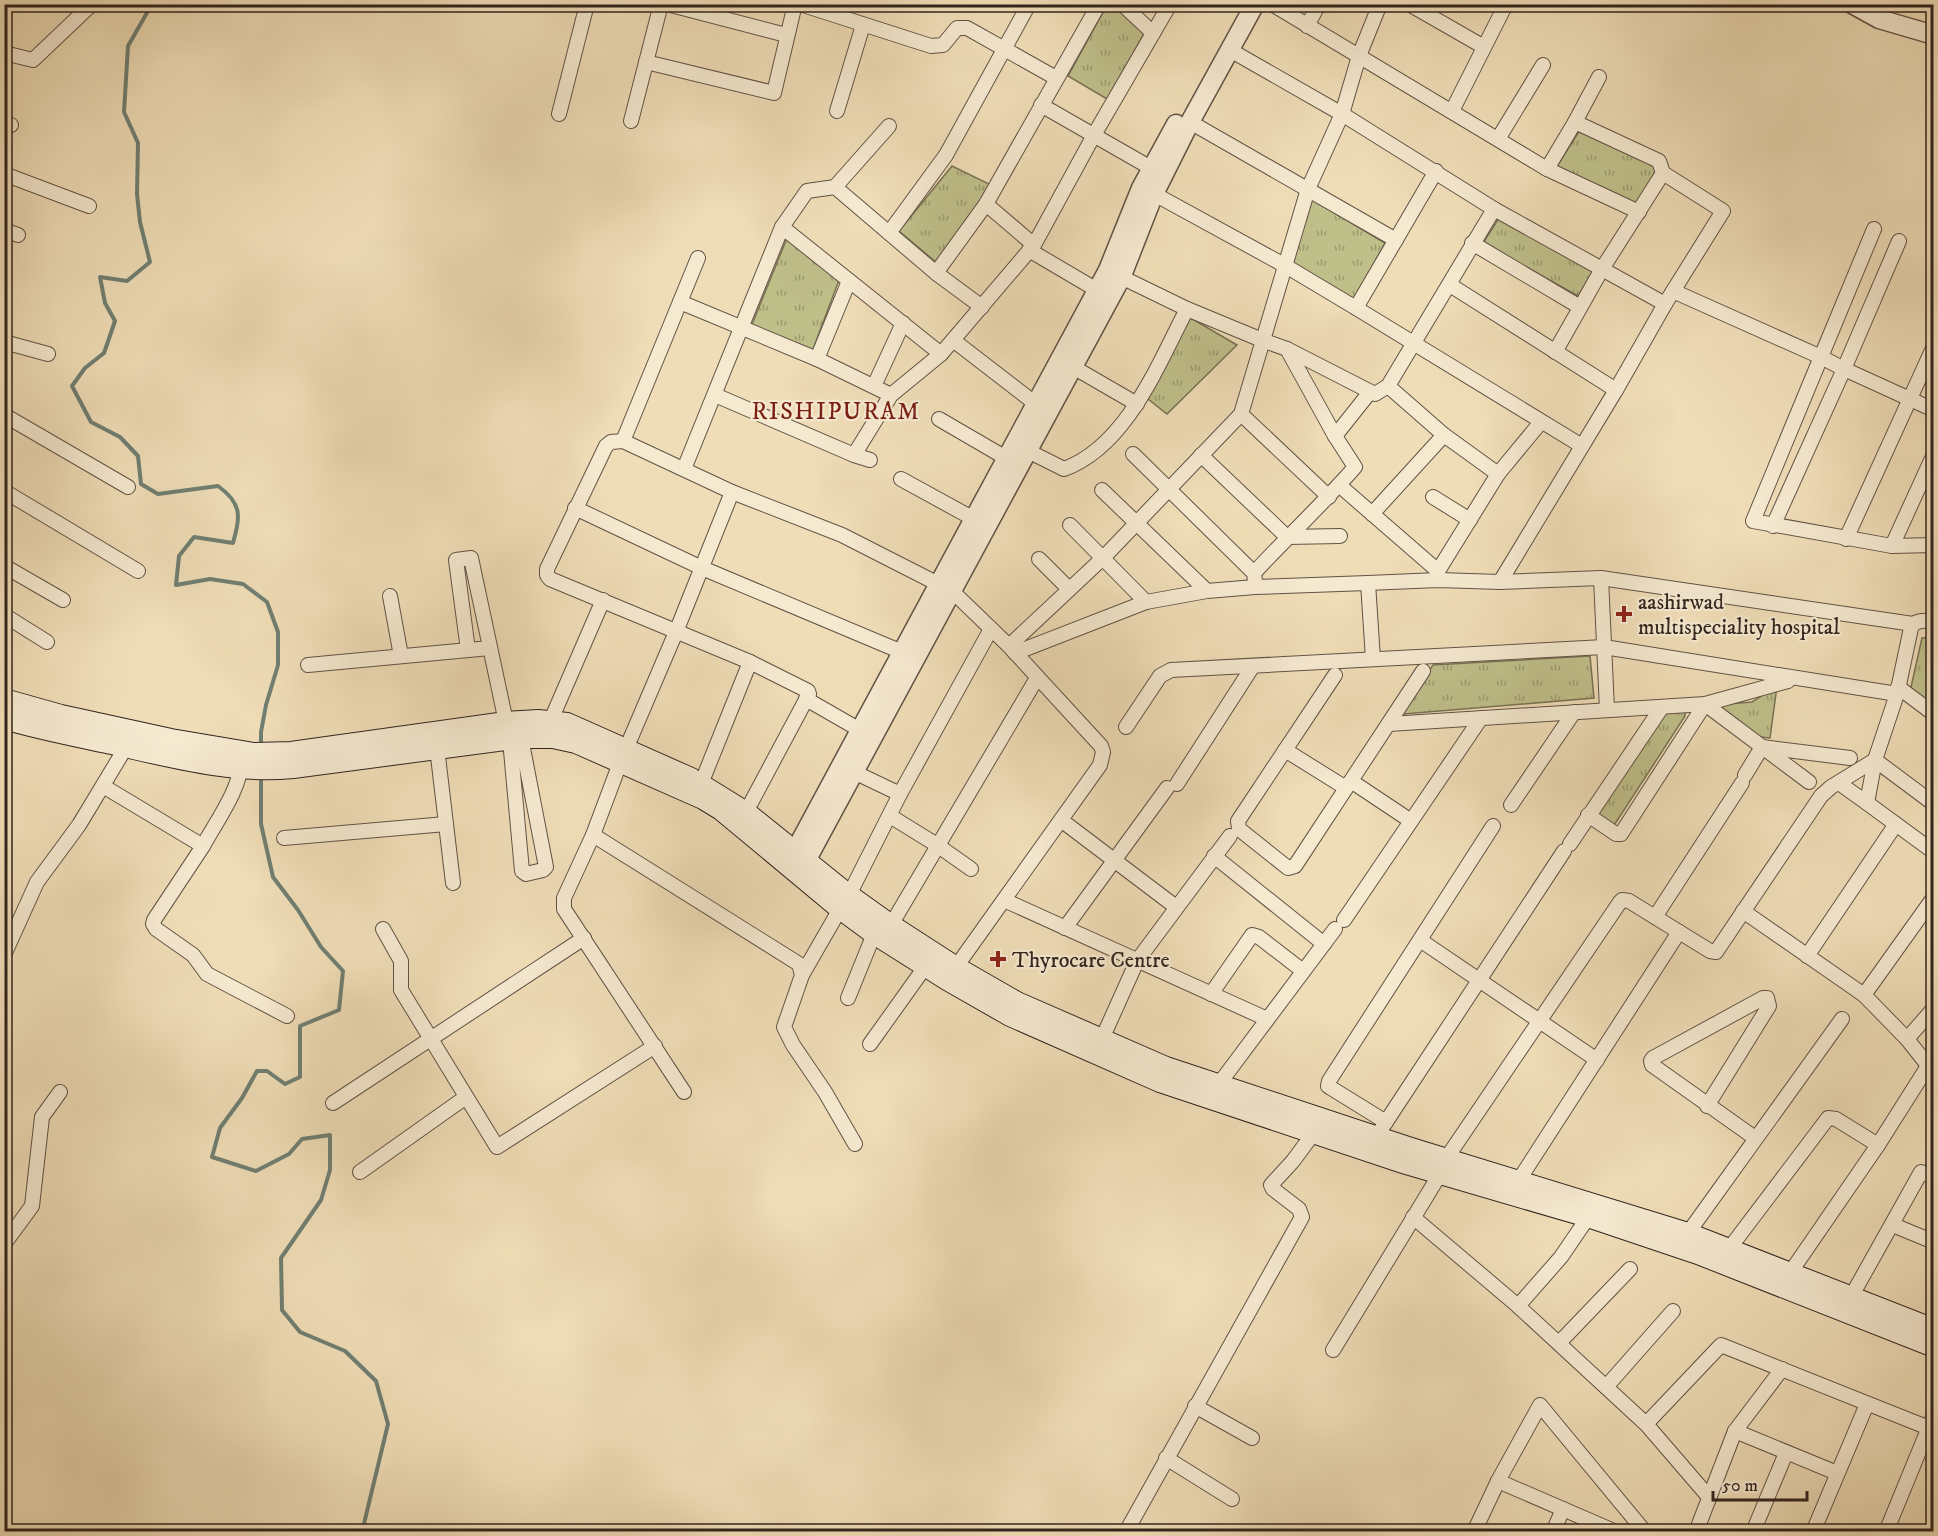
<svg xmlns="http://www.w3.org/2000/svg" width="1938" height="1536" font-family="'IM FELL DW Pica',serif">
  <defs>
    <pattern id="park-tufts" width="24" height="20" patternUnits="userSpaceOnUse" patternTransform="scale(1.5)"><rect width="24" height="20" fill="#bfbf8a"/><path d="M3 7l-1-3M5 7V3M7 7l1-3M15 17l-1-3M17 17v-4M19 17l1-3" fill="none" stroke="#9c9b70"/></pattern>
  </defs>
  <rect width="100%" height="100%" fill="#efddb7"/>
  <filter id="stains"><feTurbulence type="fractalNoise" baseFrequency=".00333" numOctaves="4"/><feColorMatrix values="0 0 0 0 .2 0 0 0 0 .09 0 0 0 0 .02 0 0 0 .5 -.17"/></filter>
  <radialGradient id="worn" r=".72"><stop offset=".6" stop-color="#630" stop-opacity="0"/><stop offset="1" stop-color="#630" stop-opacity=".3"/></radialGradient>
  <!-- park -->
  <g fill="url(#park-tufts)" stroke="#787254" stroke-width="1.5">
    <path d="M1107 5H1112L1145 32 1107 99 1068 76Z"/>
    <path d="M1581 128 1657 168 1636 206 1556 168Z"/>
    <path d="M952 166 991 185 985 197 937 263 899 231Z"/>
    <path d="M1311 199 1385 243 1354 299 1289 262Z"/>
    <path d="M1499 218 1593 272 1578 296 1483 243Z"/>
    <path d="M787 238 839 280 812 352 751 327Z"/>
    <path d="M1189 317 1237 345 1167 414 1148 399Z"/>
    <path d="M1933 637V713L1909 696 1922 638Z"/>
    <path d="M1590 656 1594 698 1404 714 1402 710 1433 665Z"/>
    <path d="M1777 686 1770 738 1751 736 1713 705 1752 702Z"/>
    <path d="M1685 707V716L1613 827 1589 809 1653 709Z"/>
  </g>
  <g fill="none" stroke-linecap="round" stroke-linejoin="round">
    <!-- stream -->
    <g stroke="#707f72" stroke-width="4">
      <path d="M152 4 128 46 124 112 138 143 137 194 140 222 150 262 127 281 100 277 105 303 115 321 104 353 85 368 72 386 91 422 120 437 138 456 141 484 158 494 218 486C243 504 240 517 233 543L194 537 179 556 176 585 210 579 243 584 267 602 278 632V665L266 705 261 732V748"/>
      <path d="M261 776V824L273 877 298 910 321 947 343 971 339 1010 300 1026V1077L285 1084 267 1071H257L242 1098 220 1128 212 1157 256 1171 289 1154 302 1139 330 1135V1170L321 1200 281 1258 282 1310 300 1332 345 1351 376 1381 388 1424 362 1532"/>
    </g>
    <!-- minor casing -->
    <g stroke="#615245" stroke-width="16">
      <g id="minor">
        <path d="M667 4 786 35"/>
        <path d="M800 4 931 46 943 45 957 28H967L1056 78"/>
        <path d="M1122 4 1153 33"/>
        <path d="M1272 4 1547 169 1639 212"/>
        <path d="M1409 4 1484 47"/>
        <path d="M1307 26 1319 4"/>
        <path d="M1230 50 1342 114 1494 209 1665 304"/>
        <path d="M4 53 33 60 92 4"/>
        <path d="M646 62 774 93 795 4"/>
        <path d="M1041 105 1151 168"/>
        <path d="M837 111 863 25"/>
        <path d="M1452 111 1506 4"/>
        <path d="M559 114 587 4"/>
        <path d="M631 121 661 4"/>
        <path d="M4 122 11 125"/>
        <path d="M1190 122 1396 240"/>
        <path d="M1575 122 1599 77"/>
        <path d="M1498 139 1543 65"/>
        <path d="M4 174 89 206"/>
        <path d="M835 187 936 273 982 307"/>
        <path d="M1147 190 1284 265 1356 308 1582 446"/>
        <path d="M986 204 1034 245"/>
        <path d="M782 227 941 354"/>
        <path d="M1874 229 1753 521 1892 546 1934 545"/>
        <path d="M4 230 18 235"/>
        <path d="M889 233 946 155 1029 4"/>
        <path d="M1472 243 1580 307"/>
        <path d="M1029 250 1097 290"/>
        <path d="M698 258 623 441 611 442 606 446 547 569V575L550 579 750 662 808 691 809 694 746 812"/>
        <path d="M936 273 986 204 1099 4"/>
        <path d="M1113 273 1187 309 1262 340 1287 349 1375 394 1388 386 1494 209"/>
        <path d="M1450 285 1616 390"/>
        <path d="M1673 291 1821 357 1844 369 1934 410"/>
        <path d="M680 302 817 359 891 395"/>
        <path d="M1356 308 1436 171"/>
        <path d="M953 340 1036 404"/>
        <path d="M4 342 48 354"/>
        <path d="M1555 352 1602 269 1663 173"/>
        <path d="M817 359 849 281"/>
        <path d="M1073 367 1137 404"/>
        <path d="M874 386 903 323"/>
        <path d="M1388 386 1444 435 1498 474 1438 571"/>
        <path d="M715 395 854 455 891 395 941 354 1034 245 1094 135 1170 4"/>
        <path d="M1241 414 1329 497"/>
        <path d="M4 415 128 487"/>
        <path d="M939 419 1006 458"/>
        <path d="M1335 436 1370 392"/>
        <path d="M623 441 732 492 842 535 952 591 1009 646 1101 746 1103 752 1100 765 951 974"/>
        <path d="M1028 451 1064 469C1127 446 1158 364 1187 309"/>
        <path d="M1133 454 1254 573 1255 581"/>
        <path d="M854 455 870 460"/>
        <path d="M1201 455 1287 537 1340 536"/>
        <path d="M684 469 782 227 807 191 835 187 889 126"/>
        <path d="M1498 474 1541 422"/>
        <path d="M901 479 974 519"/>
        <path d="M1339 485 1438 571V579"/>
        <path d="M1102 490 1207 591"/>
        <path d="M4 491 138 571"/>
        <path d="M1433 497 1470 520"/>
        <path d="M575 508 702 568 902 652"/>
        <path d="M1372 514 1444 435"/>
        <path d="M1070 525 1146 602"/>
        <path d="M1773 526 1844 369 1899 241"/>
        <path d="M1846 539 1934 346"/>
        <path d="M1892 546 1934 454"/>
        <path d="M1039 559 1069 589"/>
        <path d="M4 566 63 600"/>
        <path d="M1254 573C1287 537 1323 504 1355 467L1335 436 1287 349"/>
        <path d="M1601 578 1607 710"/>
        <path d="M1500 582 1616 390 1665 304 1723 211 1663 173 1659 161 1575 122 1547 169"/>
        <path d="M1368 583 1373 659"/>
        <path d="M390 596 401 656"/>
        <path d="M4 615 47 642"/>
        <path d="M1009 646 1104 557 1241 414 1308 189 1342 114 1359 56 1380 4"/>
        <path d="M468 650 456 560 471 558 506 722"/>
        <path d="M1015 653 1146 602 1207 591 1255 587 1368 583 1438 580 1500 582 1601 578 1913 624"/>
        <path d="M308 665 490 648"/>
        <path d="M1335 675 1238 821 1239 829 1288 868 1295 866 1423 671"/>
        <path d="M1898 687 1934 714"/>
        <path d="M806 699 860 730"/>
        <path d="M551 720 603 600"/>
        <path d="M1389 724 1705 704 1788 681"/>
        <path d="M1126 727 1160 676 1171 670 1604 647 1897 694"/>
        <path d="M510 740 522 871 526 874 543 870 546 867 521 738"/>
        <path d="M437 748 453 883"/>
        <path d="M1285 750 1346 788"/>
        <path d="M1875 760 1934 804"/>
        <path d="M854 772 900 794"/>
        <path d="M1745 775 1762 747 1850 758"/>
        <path d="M1351 781 1411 821"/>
        <path d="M1839 783 1867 803 1875 760 1897 694 1911 628C1915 619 1925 621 1934 621"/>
        <path d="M701 784 750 662"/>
        <path d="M1177 784 1253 666"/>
        <path d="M103 786 203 846 154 920 153 924 156 929 193 955 207 974 287 1016"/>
        <path d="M1867 803 1934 852"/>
        <path d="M1511 805 1574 712"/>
        <path d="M1588 815 1616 834H1621L1705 704 1809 782"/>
        <path d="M890 816 937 845 971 869"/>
        <path d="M1061 820 1176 907"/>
        <path d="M593 835 799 964 802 975 784 1027 793 1045 825 1092 855 1144"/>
        <path d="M284 838 446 824"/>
        <path d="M1570 844 1662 707"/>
        <path d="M203 846C216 822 242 787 241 760"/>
        <path d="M1214 856 1324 944"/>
        <path d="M849 895 900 794 991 629"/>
        <path d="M1004 900 1267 1019"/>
        <path d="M1743 911 1864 995 1907 1039 1934 1073"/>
        <path d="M1655 917 1742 783"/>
        <path d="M1344 920 1481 718"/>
        <path d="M891 925 1037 678"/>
        <path d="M1065 928 1167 788"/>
        <path d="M383 929 401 961V990L497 1147 655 1046"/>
        <path d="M1420 940 1597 1060"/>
        <path d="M4 955 37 882 79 825 126 747"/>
        <path d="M1807 956 1896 824"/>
        <path d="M802 975 840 909"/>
        <path d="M1211 994 1252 935 1259 937 1303 971"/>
        <path d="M1864 995 1934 897"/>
        <path d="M848 998 874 934"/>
        <path d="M1102 1039 1137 961 1230 836"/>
        <path d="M1907 1039 1934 1008"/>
        <path d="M870 1044 925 967"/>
        <path d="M1219 1084 1335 929"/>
        <path d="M684 1092 564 909V898L593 835 620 763 676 632 732 492"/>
        <path d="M333 1103 584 938"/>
        <path d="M1707 1106 1769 1006 1767 998H1763L1653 1058 1651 1061 1652 1065 1755 1138"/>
        <path d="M1386 1122 1331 1088 1328 1086 1329 1081 1493 826"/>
        <path d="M1382 1128 1564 851"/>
        <path d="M1446 1159 1620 902 1622 900 1629 901 1710 951 1716 952 1821 796 1831 787 1875 760"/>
        <path d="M360 1172 466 1097"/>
        <path d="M1519 1180 1679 932"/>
        <path d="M1413 1217 1518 1306 1646 1424 1708 1496"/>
        <path d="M1893 1225 1934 1242"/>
        <path d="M1688 1233 1842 1019"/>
        <path d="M4 1244 32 1206 42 1117 60 1092"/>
        <path d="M1729 1249 1828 1118 1836 1119 1878 1145"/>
        <path d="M1790 1273 1878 1145 1928 1066"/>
        <path d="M1851 1297 1921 1172 1934 1177"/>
        <path d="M1518 1306 1561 1257 1593 1210"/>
        <path d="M1559 1343 1630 1269"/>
        <path d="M1333 1350 1440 1174"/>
        <path d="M1606 1387 1673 1311"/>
        <path d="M1195 1406 1252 1438"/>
        <path d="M1646 1424 1721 1345 1934 1430"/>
        <path d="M1735 1431 1837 1473"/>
        <path d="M1166 1458 1232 1499"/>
        <path d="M1498 1481 1616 1532"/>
        <path d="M1126 1532 1302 1217 1299 1209 1273 1189 1271 1185 1293 1161 1313 1134"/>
        <path d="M1474 1532 1498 1481 1540 1405 1645 1532"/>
        <path d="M1553 1532 1563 1509"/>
        <path d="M1696 1532 1735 1431 1782 1369"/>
        <path d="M1753 1532 1786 1453"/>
        <path d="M1813 1532 1867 1404"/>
        <path d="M1886 1532 1934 1415"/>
      </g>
    </g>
    <!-- tertiary casing -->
    <g stroke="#615245" stroke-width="21">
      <g id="tertiary">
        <path d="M1852 4 1879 19 1934 35"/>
        <path d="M788 864 1108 270 1141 188 1176 124"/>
        <path d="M799 874 1121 278 1154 194 1190 122 1255 4"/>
      </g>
    </g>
    <!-- secondary casing -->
    <g stroke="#32241f" stroke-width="22">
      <g id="secondary">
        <path d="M4 699 61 715 171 739 254 753 291 752 506 722 538 720 567 723 691 778 746 812 849 895 891 925 956 967 1017 1002 1166 1067 1411 1148 1688 1233 1934 1329"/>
        <path d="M4 719C41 730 79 737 116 745 174 758 234 774 293 768L521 738H553L576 743 703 799 721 810 840 909 874 934 947 980 1010 1016 1160 1082 1406 1164 1591 1218 1698 1254 1934 1347"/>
      </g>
    </g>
    <!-- minor -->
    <use href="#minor" stroke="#f5e9d0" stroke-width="14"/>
    <!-- tertiary -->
    <use href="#tertiary" stroke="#f5e9d0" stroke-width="18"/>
    <!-- secondary -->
    <use href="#secondary" stroke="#f5e9d0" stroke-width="20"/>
  </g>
  <!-- markers -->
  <g fill="#8f2418" stroke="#f5e9d0" stroke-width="2">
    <path d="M1621 605h6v6h6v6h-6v6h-6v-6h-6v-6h6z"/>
    <path d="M995 950h6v6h6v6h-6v6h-6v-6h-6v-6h6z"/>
  </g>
  <g text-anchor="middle" stroke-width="4.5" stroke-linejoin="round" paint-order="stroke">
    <!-- poi labels -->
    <g font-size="22" fill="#32241f" stroke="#f5e9d0" text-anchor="start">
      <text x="1638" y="609">aashirwad<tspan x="1638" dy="25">multispeciality hospital</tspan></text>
      <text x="1012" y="967">Thyrocare Centre</text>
    </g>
    <!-- neighbourhood labels -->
    <g font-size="24" letter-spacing="1.5" fill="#7a1f14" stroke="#f5e9d0">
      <text x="836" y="419">RISHIPURAM</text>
    </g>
  </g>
  <!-- margin -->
  <rect width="1938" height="1536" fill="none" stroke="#efddb7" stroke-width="24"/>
  <rect x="6" y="6" width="1926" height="1524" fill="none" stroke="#32241f" stroke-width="3"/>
  <rect x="12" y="12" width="1914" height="1512" fill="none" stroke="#32241f" stroke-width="1.5"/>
  <!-- scale -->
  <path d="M1713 1491v9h94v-9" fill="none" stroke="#32241f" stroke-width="3"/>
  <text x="1722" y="1491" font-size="18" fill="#32241f" stroke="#f5e9d0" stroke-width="4.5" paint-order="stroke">50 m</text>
  <rect width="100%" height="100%" filter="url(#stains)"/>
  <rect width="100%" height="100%" fill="url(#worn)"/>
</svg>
